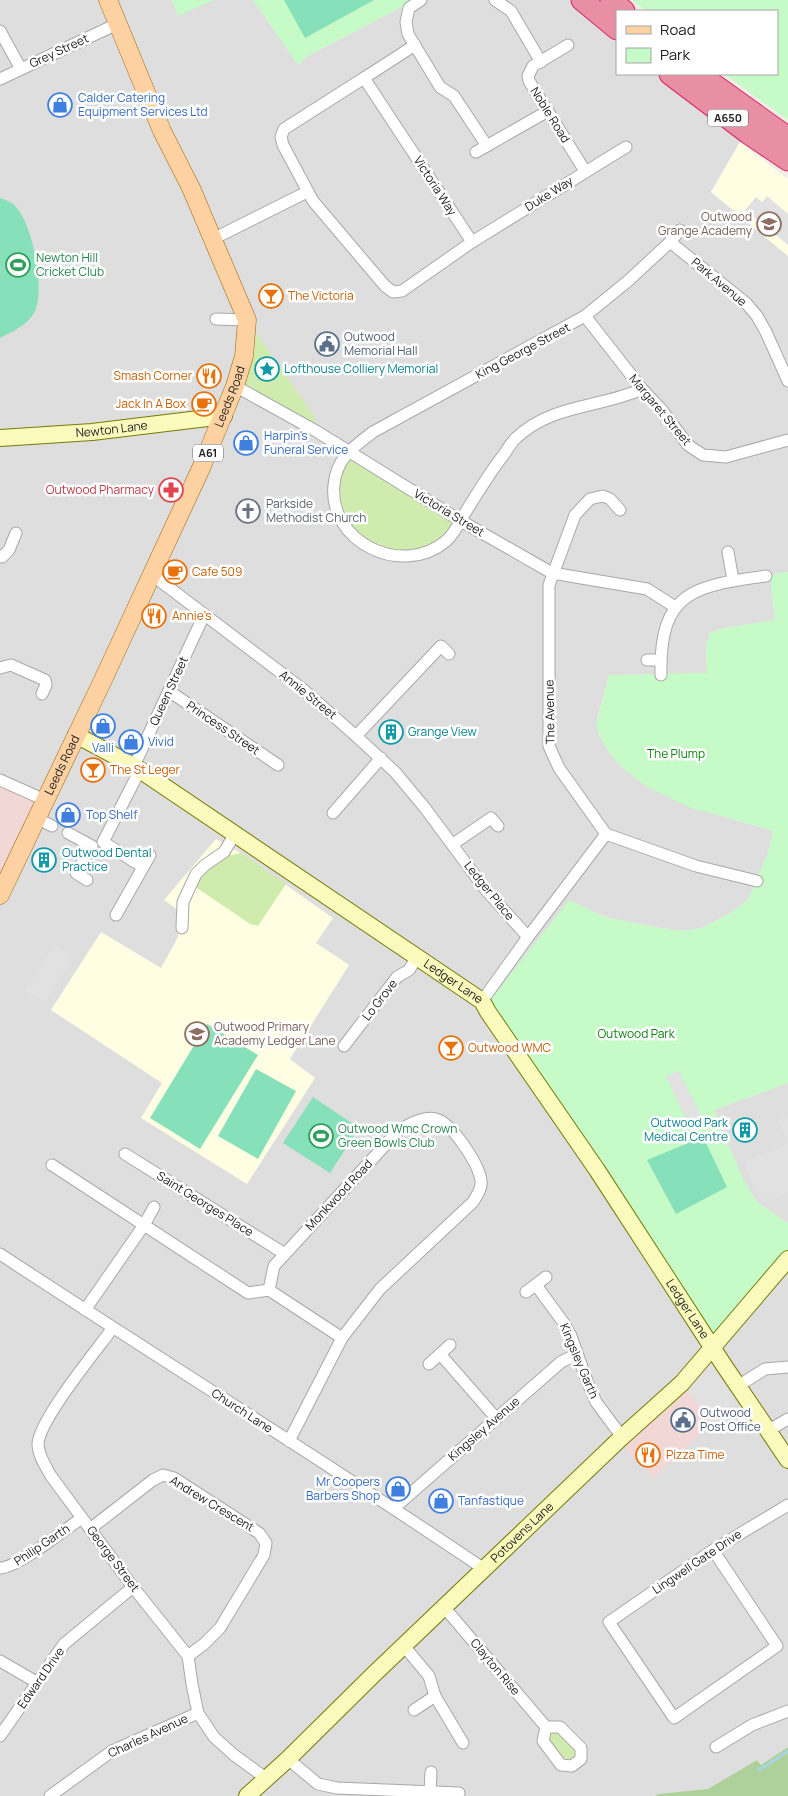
<svg xmlns="http://www.w3.org/2000/svg" width="788" height="1796" font-family="Manrope,sans-serif">
  <rect width="100%" height="100%" fill="#f1eee8"/>
  <!-- residential -->
  <g fill="#dfdede">
    <path d="M0 0H172L178 15 213 0H253L298 64 306 57 409 3 410 0H582L617 29V74H670L748 133 740 142 711 192 788 256V572L770 575 775 620 720 629 710 633 706 648 707 673 609 676 597 719 598 733 610 754 706 812 715 814 773 831 769 850 748 900 732 912 702 928 683 931 667 929 614 919 590 911 788 1259V1747L761 1765 757 1760 708 1790 658 1794 655 1796H0Z"/>
    <path d="M788 1083V1223L757 1202 742 1177 714 1110Z"/>
  </g>
  <!-- commercial -->
  <g fill="#f2d7d7">
    <path d="M0 780 45 800 0 895Z"/>
    <path d="M682 1383 711 1423 654 1478 618 1442Z"/>
  </g>
  <!-- education -->
  <g fill="#fffee3">
    <path d="M740 142 788 179V256L711 192Z"/>
    <path d="M216 839 241 853 333 918 316 943 349 965 290 1059 315 1078 247 1184 141 1118 162 1083 51 1010 101 932 161 968 178 937V910L164 900Z"/>
  </g>
  <!-- grass -->
  <g fill="#cfebae">
    <path d="M247 320 315 417 316 431 235 386Z"/>
    <path d="M349 450 461 521 447 540 410 556 366 547 337 514 335 473Z"/>
    <path d="M224 852 231 855 241 853 286 884 258 926 250 924 191 884Z"/>
    <path d="M546 1727H560L581 1748V1759L561 1765 543 1741Z"/>
  </g>
  <!-- forest -->
  <path fill="#aed19c" d="M788 1747V1796H655L658 1794 708 1789 757 1760 761 1765Z"/>
  <!-- park -->
  <g fill="#c6fac7">
    <path d="M172 0H213L178 16Z"/>
    <path d="M253 0H410L409 3 306 57 298 65Z"/>
    <path d="M632 0H788V120L724 74H777V11H646Z"/>
    <path d="M788 572V1083L714 1110 742 1177 757 1202 788 1223V1259L713 1348 488 1013 491 999 569 900 600 915 614 919 667 929 683 931 702 928 732 912 748 900 769 850 773 831 715 814 693 809 647 787 620 766 603 743 596 726 609 675 707 673 706 648 710 633 720 629 775 620 770 575Z"/>
  </g>
  <!-- pitch -->
  <g fill="#86e0b9">
    <path d="M284 0H374L305 38Z"/>
    <path d="M0 198C6 200 12 202 16 207 33 225 46 292 34 313 26 326 13 331 0 338Z"/>
    <path d="M207 1024 258 1055 200 1149 150 1118Z"/>
    <path d="M256 1069 296 1091 258 1159 218 1136Z"/>
    <path d="M313 1097 359 1128 330 1173 283 1143Z"/>
    <path d="M703 1137 727 1187 676 1214 647 1160Z"/>
  </g>
  <!-- parking -->
  <g fill="#e1e1e1">
    <path d="M767 196 788 214V245L745 210 756 197 762 202Z"/>
    <path d="M54 944 74 957 45 1002 25 991Z"/>
    <path d="M679 1071 706 1126 692 1133 666 1076Z"/>
    <path d="M788 1116V1193L764 1203 762 1198 759 1199 743 1162 788 1144 778 1120Z"/>
    <path d="M713 1348 743 1392 711 1423 682 1383Z"/>
  </g>
  <g fill="none" stroke-linecap="round" stroke-linejoin="round">
    <!-- stream -->
    <path stroke="#a8d5df" stroke-width="3" d="M758 1770 769 1764 788 1751"/>
    <!-- street casing -->
    <g stroke="#a8a8a8" stroke-width="13">
      <g id="street">
        <path d="M421 0 409 8 406 22 408 34 440 87 454 96 487 146"/>
        <path d="M495 0 511 11 541 62"/>
        <path d="M0 31 21 69"/>
        <path d="M568 45 533 66 528 76 529 81 585 171"/>
        <path d="M364 78 472 242 402 291 393 292 385 286 313 201 283 145 281 137 284 129Z"/>
        <path d="M364 78 415 45"/>
        <path d="M0 79 117 24"/>
        <path d="M476 152 548 111"/>
        <path d="M213 239 307 192"/>
        <path d="M472 242 626 147"/>
        <path d="M670 242 746 303 757 316 766 332 788 381"/>
        <path d="M585 316 642 389 661 409 688 445 703 455 726 457 788 440"/>
        <path d="M216 319 247 320"/>
        <path d="M235 386 316 431 461 521 552 573 647 589 675 607"/>
        <path d="M642 389C600 408 552 404 516 438 512 442 508 448 505 453 490 472 478 492 465 513 460 522 454 534 446 541 402 578 328 542 334 485 336 459 353 447 373 432L585 316 628 281 670 242 680 230"/>
        <path d="M620 510 610 499 603 496 590 499 575 515 549 585V746L559 768 606 834 696 866 757 881"/>
        <path d="M728 552 733 580"/>
        <path d="M0 556 2 557 9 550 16 533"/>
        <path d="M151 574 305 691 356 736 441 646 449 654"/>
        <path d="M647 660H661"/>
        <path d="M0 668 11 665 45 680 46 685 42 694"/>
        <path d="M661 675C659 591 694 586 766 576"/>
        <path d="M169 691 278 765"/>
        <path d="M356 736 395 772 425 808 485 889 528 937"/>
        <path d="M134 766 204 615"/>
        <path d="M140 770 103 842 143 867"/>
        <path d="M0 780 45 800"/>
        <path d="M333 813 381 758"/>
        <path d="M37 818 52 826"/>
        <path d="M68 833 92 846 76 873 87 880"/>
        <path d="M453 844 491 818 498 826"/>
        <path d="M116 915 150 855"/>
        <path d="M182 928 183 902 196 874 205 865 224 852 235 834"/>
        <path d="M482 1001 528 937 606 834"/>
        <path d="M344 1046 397 977 409 970 417 957"/>
        <path d="M125 1154 285 1254"/>
        <path d="M52 1165 248 1293 269 1290"/>
        <path d="M0 1254C161 1360 325 1461 484 1569"/>
        <path d="M536 1285 563 1322 571 1336 587 1381 596 1402 622 1437"/>
        <path d="M269 1290 274 1266 399 1130C410 1124 423 1116 436 1119 452 1123 479 1164 481 1181 482 1189 477 1195 473 1202L380 1289 342 1338 289 1441"/>
        <path d="M269 1290 342 1338"/>
        <path d="M526 1292 546 1277"/>
        <path d="M85 1310 144 1225 154 1207"/>
        <path d="M112 1329C96 1351 39 1420 38 1444 38 1455 46 1467 51 1476L133 1587 188 1656 192 1684 198 1713 214 1737 234 1755 267 1779"/>
        <path d="M440 1354 496 1418"/>
        <path d="M429 1364 450 1345"/>
        <path d="M738 1386 765 1369 788 1367"/>
        <path d="M769 1430 788 1419"/>
        <path d="M394 1508 561 1362 577 1354"/>
        <path d="M90 1529 153 1480 163 1475 174 1478 259 1533 266 1543 264 1555 220 1628 204 1644 188 1656"/>
        <path d="M713 1550 777 1646 674 1718 609 1622 713 1550 788 1505"/>
        <path d="M0 1568C17 1568 65 1529 82 1518"/>
        <path d="M444 1607 546 1727H560L581 1748V1759L572 1766 561 1765 543 1741 546 1727"/>
        <path d="M404 1646 429 1676 435 1696"/>
        <path d="M0 1661 38 1683"/>
        <path d="M414 1710 435 1696 463 1743"/>
        <path d="M0 1736 64 1644 133 1587"/>
        <path d="M716 1747 752 1725 788 1711"/>
        <path d="M288 1759 318 1784 337 1788 459 1793"/>
        <path d="M430 1792 431 1772"/>
        <path d="M50 1796 112 1751 198 1713"/>
      </g>
    </g>
    <!-- secondary casing -->
    <g stroke="#757c04" stroke-width="18">
      <g id="secondary">
        <path id="s1" d="M0 438 92 432 224 416"/>
        <path id="s2" d="M76 735 134 766 482 1001 488 1012 597 1170 723 1364 788 1460"/>
        <path id="s3" d="M247 1796 288 1759 373 1675 622 1437 682 1383 788 1259"/>
      </g>
    </g>
    <!-- primary casing -->
    <g stroke="#9e6200" stroke-width="19">
      <g id="primary">
        <path id="s4" d="M0 895 102 682 202 466 235 386 244 356 247 320 191 188 162 131 108 0"/>
      </g>
    </g>
    <!-- highway casing -->
    <g stroke="#dd276e" stroke-width="23">
      <g id="highway">
        <path d="M582 0 617 29"/>
        <path d="M611 0 624 11"/>
        <path d="M670 74 748 133 788 160"/>
        <path d="M699 74 788 138"/>
      </g>
    </g>
    <!-- street -->
    <use href="#street" stroke="#fff" stroke-width="11"/>
    <!-- secondary -->
    <use href="#secondary" stroke="#fafabd" stroke-width="16"/>
    <!-- primary -->
    <use href="#primary" stroke="#fdd1a1" stroke-width="18"/>
    <!-- highway -->
    <use href="#highway" stroke="#e88fa4" stroke-width="21"/>
  </g>
  <!-- icons -->
  <defs>
    <g id="shop-ring" transform="scale(1.25)"><circle r="9.5" fill="#fff" stroke="#3f7fe0" stroke-width="1.5"/><path d="M-5-2.5h2.3a2.7 3.5 0 0 1 5.4 0H5L5.5 6h-11ZM-1.5-2.5h3a1.5 2.3 0 0 0-3 0Z" fill="#3f7fe0"/></g>
    <g id="school-ring" transform="scale(1.25)"><circle r="9.5" fill="#fff" stroke="#8d6e63" stroke-width="1.5"/><path d="M0-5L7-2L0 1L-7-2ZM-4 1L0 2.5L4 1V4Q0 6-4 4Z" fill="#8d6e63"/></g>
    <g id="stadium-ring" transform="scale(1.25)"><circle r="9.5" fill="#fff" stroke="#2e9e5b" stroke-width="1.5"/><path d="M0-5a6.5 5 0 1 0 0 10a6.5 5 0 1 0 0-10ZM-3.5-1.8h7v3.6h-7Z" fill="#2e9e5b"/></g>
    <g id="bar-ring" transform="scale(1.25)"><circle r="9.5" fill="#fff" stroke="#e8710a" stroke-width="1.5"/><path d="M-6-5H6L.8 .8V4.5H3.5V6h-7V4.5H-.8V.8Z" fill="#e8710a"/></g>
    <g id="civic-ring" transform="scale(1.25)"><circle r="9.5" fill="#fff" stroke="#5c6f8a" stroke-width="1.5"/><path d="M-.6-6.5H3V-4.5H.6V-3L4-1V1h2V6H-6V1h2V-1L-.6-3ZM-1.2 2.5V6h2.4V2.5Z" fill="#5c6f8a"/></g>
    <g id="sight-ring" transform="scale(1.25)"><circle r="9.5" fill="#fff" stroke="#0f9aa8" stroke-width="1.5"/><path d="M0-6L1.8-2.2L6-1.7L2.9 1.2L3.7 5.4L0 3.3L-3.7 5.4L-2.9 1.2L-6-1.7L-1.8-2.2Z" fill="#0f9aa8"/></g>
    <g id="restaurant-ring" transform="scale(1.25)"><circle r="9.5" fill="#fff" stroke="#e8710a" stroke-width="1.5"/><path d="M-5-6h1v4h1v-4h1v4h1v-4h1v5L-1.5 .5V6h-2V.5L-5-1ZM5-6V6H3V1.5H1.5Q1.5-4 5-6Z" fill="#e8710a"/></g>
    <g id="cafe-ring" transform="scale(1.25)"><circle r="9.5" fill="#fff" stroke="#e8710a" stroke-width="1.5"/><path d="M-5.5-4.5H6V0H3Q3 3.5 0 3.5H-2.5Q-5.5 3.5-5.5 0ZM3-3.2v2h1.7v-2ZM-6 4.5H4V6H-6Z" fill="#e8710a"/></g>
    <g id="pharmacy-ring" transform="scale(1.25)"><circle r="9.5" fill="#fff" stroke="#e0444e" stroke-width="1.5"/><path d="M-2-6h4v4h4v4h-4v4h-4v-4h-4v-4h4Z" fill="#e0444e"/></g>
    <g id="church-ring" transform="scale(1.25)"><circle r="9.5" fill="#fff" stroke="#6b7280" stroke-width="1.5"/><path d="M-1.2-6h2.4v3.5h3.3v2.4h-3.3V6h-2.4V-.1h-3.3v-2.4h3.3Z" fill="#6b7280"/></g>
    <g id="building-ring" transform="scale(1.25)"><circle r="9.5" fill="#fff" stroke="#0f9aa8" stroke-width="1.5"/><path d="M-4-6H4V6H1V3H-1V6H-4ZM-2.5-4.3h1.7v1.8h-1.7ZM.8-4.3h1.7v1.8H.8ZM-2.5-1h1.7V.8h-1.7ZM.8-1h1.7V.8H.8Z" fill="#0f9aa8"/></g>
  </defs>
  <g fill-rule="evenodd">
    <use href="#shop-ring" x="60" y="105"/>
    <use href="#school-ring" x="769" y="224"/>
    <use href="#stadium-ring" x="18" y="265"/>
    <use href="#bar-ring" x="271" y="296"/>
    <use href="#civic-ring" x="327" y="344"/>
    <use href="#sight-ring" x="267" y="369"/>
    <use href="#restaurant-ring" x="209" y="376"/>
    <use href="#cafe-ring" x="204" y="404"/>
    <use href="#shop-ring" x="246" y="443"/>
    <use href="#pharmacy-ring" x="171" y="490"/>
    <use href="#church-ring" x="248" y="511"/>
    <use href="#cafe-ring" x="175" y="572"/>
    <use href="#restaurant-ring" x="154" y="616"/>
    <use href="#shop-ring" x="103" y="726"/>
    <use href="#building-ring" x="391" y="732"/>
    <use href="#shop-ring" x="131" y="742"/>
    <use href="#bar-ring" x="93" y="770"/>
    <use href="#shop-ring" x="68" y="815"/>
    <use href="#building-ring" x="44" y="860"/>
    <use href="#school-ring" x="197" y="1034"/>
    <use href="#bar-ring" x="451" y="1048"/>
    <use href="#building-ring" x="745" y="1130"/>
    <use href="#stadium-ring" x="321" y="1136"/>
    <use href="#civic-ring" x="683" y="1420"/>
    <use href="#restaurant-ring" x="648" y="1455"/>
    <use href="#shop-ring" x="398" y="1489"/>
    <use href="#shop-ring" x="441" y="1501"/>
  </g>
  <g text-anchor="middle" stroke-width="5" stroke-linejoin="round" paint-order="stroke">
    <!-- shield labels -->
    <g fill="#fff" stroke="#646464" stroke-width="1">
      <rect x="708" y="109.5" width="40" height="17" rx="4"/>
      <rect x="193" y="444.5" width="30" height="17" rx="4"/>
    </g>
    <g font-size="11" font-weight="bold" fill="#212121">
      <text x="728" y="122">A650</text>
      <text x="208" y="457">A61</text>
    </g>
    <!-- street labels -->
    <g font-size="12" fill="#212121" stroke="#fff">
      <text transform="translate(59 51) rotate(-25)" y="4">Grey Street</text>
      <text transform="translate(550 115) rotate(58)" y="4">Noble Road</text>
      <text transform="translate(435 186) rotate(57)" y="4">Victoria Way</text>
      <text transform="translate(549 194) rotate(-32)" y="4">Duke Way</text>
      <text transform="translate(719 282) rotate(40)" y="4">Park Avenue</text>
      <text transform="translate(523 351) rotate(-28)" y="4">King George Street</text>
      <text dy="4" stroke="none"><textPath href="#s4" startOffset="549">Leeds Road</textPath></text>
      <text transform="translate(660 410) rotate(50)" y="4">Margaret Street</text>
      <text dy="4" stroke="none"><textPath href="#s1" startOffset="112">Newton Lane</textPath></text>
      <text transform="translate(449 513) rotate(31)" y="4">Victoria Street</text>
      <text transform="translate(169 691) rotate(-65)" y="4">Queen Street</text>
      <text transform="translate(308 695) rotate(39)" y="4">Annie Street</text>
      <text transform="translate(550 712) rotate(-91)" y="4">The Avenue</text>
      <text transform="translate(223 728) rotate(34)" y="4">Princess Street</text>
      <text dy="4" stroke="none"><textPath href="#s4" startOffset="144">Leeds Road</textPath></text>
      <text transform="translate(489 891) rotate(51)" y="4">Ledger Place</text>
      <text dy="4" stroke="none"><textPath href="#s2" startOffset="451">Ledger Lane</textPath></text>
      <text transform="translate(380 1000) rotate(-52)" y="4">Lo Grove</text>
      <text transform="translate(339 1195) rotate(-47)" y="4">Monkwood Road</text>
      <text transform="translate(205 1204) rotate(32)" y="4">Saint Georges Place</text>
      <text dy="4" stroke="none"><textPath href="#s2" startOffset="856">Ledger Lane</textPath></text>
      <text transform="translate(579 1361) rotate(67)" y="4">Kingsley Garth</text>
      <text transform="translate(242 1411) rotate(33)" y="4">Church Lane</text>
      <text transform="translate(484 1429) rotate(-41)" y="4">Kingsley Avenue</text>
      <text transform="translate(212 1504) rotate(31)" y="4">Andrew Crescent</text>
      <text dy="4" stroke="none"><textPath href="#s3" startOffset="381">Potovens Lane</textPath></text>
      <text transform="translate(42 1545) rotate(-34)" y="4">Philip Garth</text>
      <text transform="translate(113 1559) rotate(53)" y="4">George Street</text>
      <text transform="translate(697 1562) rotate(-34)" y="4">Lingwell Gate Drive</text>
      <text transform="translate(495 1667) rotate(50)" y="4">Clayton Rise</text>
      <text transform="translate(41 1678) rotate(-55)" y="4">Edward Drive</text>
      <text transform="translate(148 1736) rotate(-25)" y="4">Charles Avenue</text>
    </g>
    <!-- shop labels -->
    <g font-size="12" fill="#366cbe" stroke="#fff" text-anchor="start">
      <text x="78" y="102">Calder Catering<tspan x="78" dy="14">Equipment Services Ltd</tspan></text>
      <text x="264" y="440">Harpin's<tspan x="264" dy="14">Funeral Service</tspan></text>
      <text x="148" y="746">Vivid</text>
      <text x="103" y="752" text-anchor="middle">Valli</text>
      <text x="86" y="819">Top Shelf</text>
      <text x="380" y="1486" text-anchor="end">Mr Coopers<tspan x="380" dy="14">Barbers Shop</tspan></text>
      <text x="458" y="1505">Tanfastique</text>
    </g>
    <!-- education labels -->
    <g font-size="12" fill="#785e54" stroke="#fff" text-anchor="end">
      <text x="752" y="221">Outwood<tspan x="752" dy="14">Grange Academy</tspan></text>
      <text x="214" y="1031" text-anchor="start">Outwood Primary<tspan x="214" dy="14">Academy Ledger Lane</tspan></text>
    </g>
    <!-- leisure labels -->
    <g font-size="12" fill="#27864d" stroke="#fff" text-anchor="start">
      <text x="36" y="262">Newton Hill<tspan x="36" dy="14">Cricket Club</tspan></text>
      <text x="338" y="1133">Outwood Wmc Crown<tspan x="338" dy="14">Green Bowls Club</tspan></text>
    </g>
    <!-- food labels -->
    <g font-size="12" fill="#c56008" stroke="#fff" text-anchor="start">
      <text x="288" y="300">The Victoria</text>
      <text x="192" y="380" text-anchor="end">Smash Corner</text>
      <text x="186" y="408" text-anchor="end">Jack In A Box</text>
      <text x="192" y="576">Cafe 509</text>
      <text x="172" y="620">Annie's</text>
      <text x="110" y="774">The St Leger</text>
      <text x="468" y="1052">Outwood WMC</text>
      <text x="666" y="1459">Pizza Time</text>
    </g>
    <!-- service labels -->
    <g font-size="12" fill="#4e5e75" stroke="#fff" text-anchor="start">
      <text x="344" y="341">Outwood<tspan x="344" dy="14">Memorial Hall</tspan></text>
      <text x="700" y="1417">Outwood<tspan x="700" dy="14">Post Office</tspan></text>
    </g>
    <!-- culture labels -->
    <g font-size="12" fill="#0d838f" stroke="#fff" text-anchor="start">
      <text x="284" y="373">Lofthouse Colliery Memorial</text>
      <text x="408" y="736">Grange View</text>
      <text x="62" y="857">Outwood Dental<tspan x="62" dy="14">Practice</tspan></text>
      <text x="728" y="1127" text-anchor="end">Outwood Park<tspan x="728" dy="14">Medical Centre</tspan></text>
    </g>
    <!-- health labels -->
    <g font-size="12" fill="#be3a42" stroke="#fff" text-anchor="end">
      <text x="154" y="494">Outwood Pharmacy</text>
    </g>
    <!-- worship labels -->
    <g font-size="12" fill="#5b616d" stroke="#fff" text-anchor="start">
      <text x="266" y="508">Parkside<tspan x="266" dy="14">Methodist Church</tspan></text>
    </g>
    <!-- park labels -->
    <g font-size="12" fill="#0b830f" stroke="#fff">
      <text x="676" y="758">The Plump</text>
      <text x="636" y="1038">Outwood Park</text>
    </g>
  </g>
  <!-- legend -->
  <rect x="616" y="10" width="162" height="65" fill="#ffffff" stroke="#a6a6a6"/>
  <rect x="626" y="26" width="25" height="8" fill="#fdd1a1" stroke="#a6a6a6"/>
  <text x="660" y="35" font-size="15" fill="#212121">Road</text>
  <rect x="626" y="48" width="25" height="15" fill="#c6fac7" stroke="#a6a6a6"/>
  <text x="660" y="60" font-size="15" fill="#212121">Park</text>
</svg>
